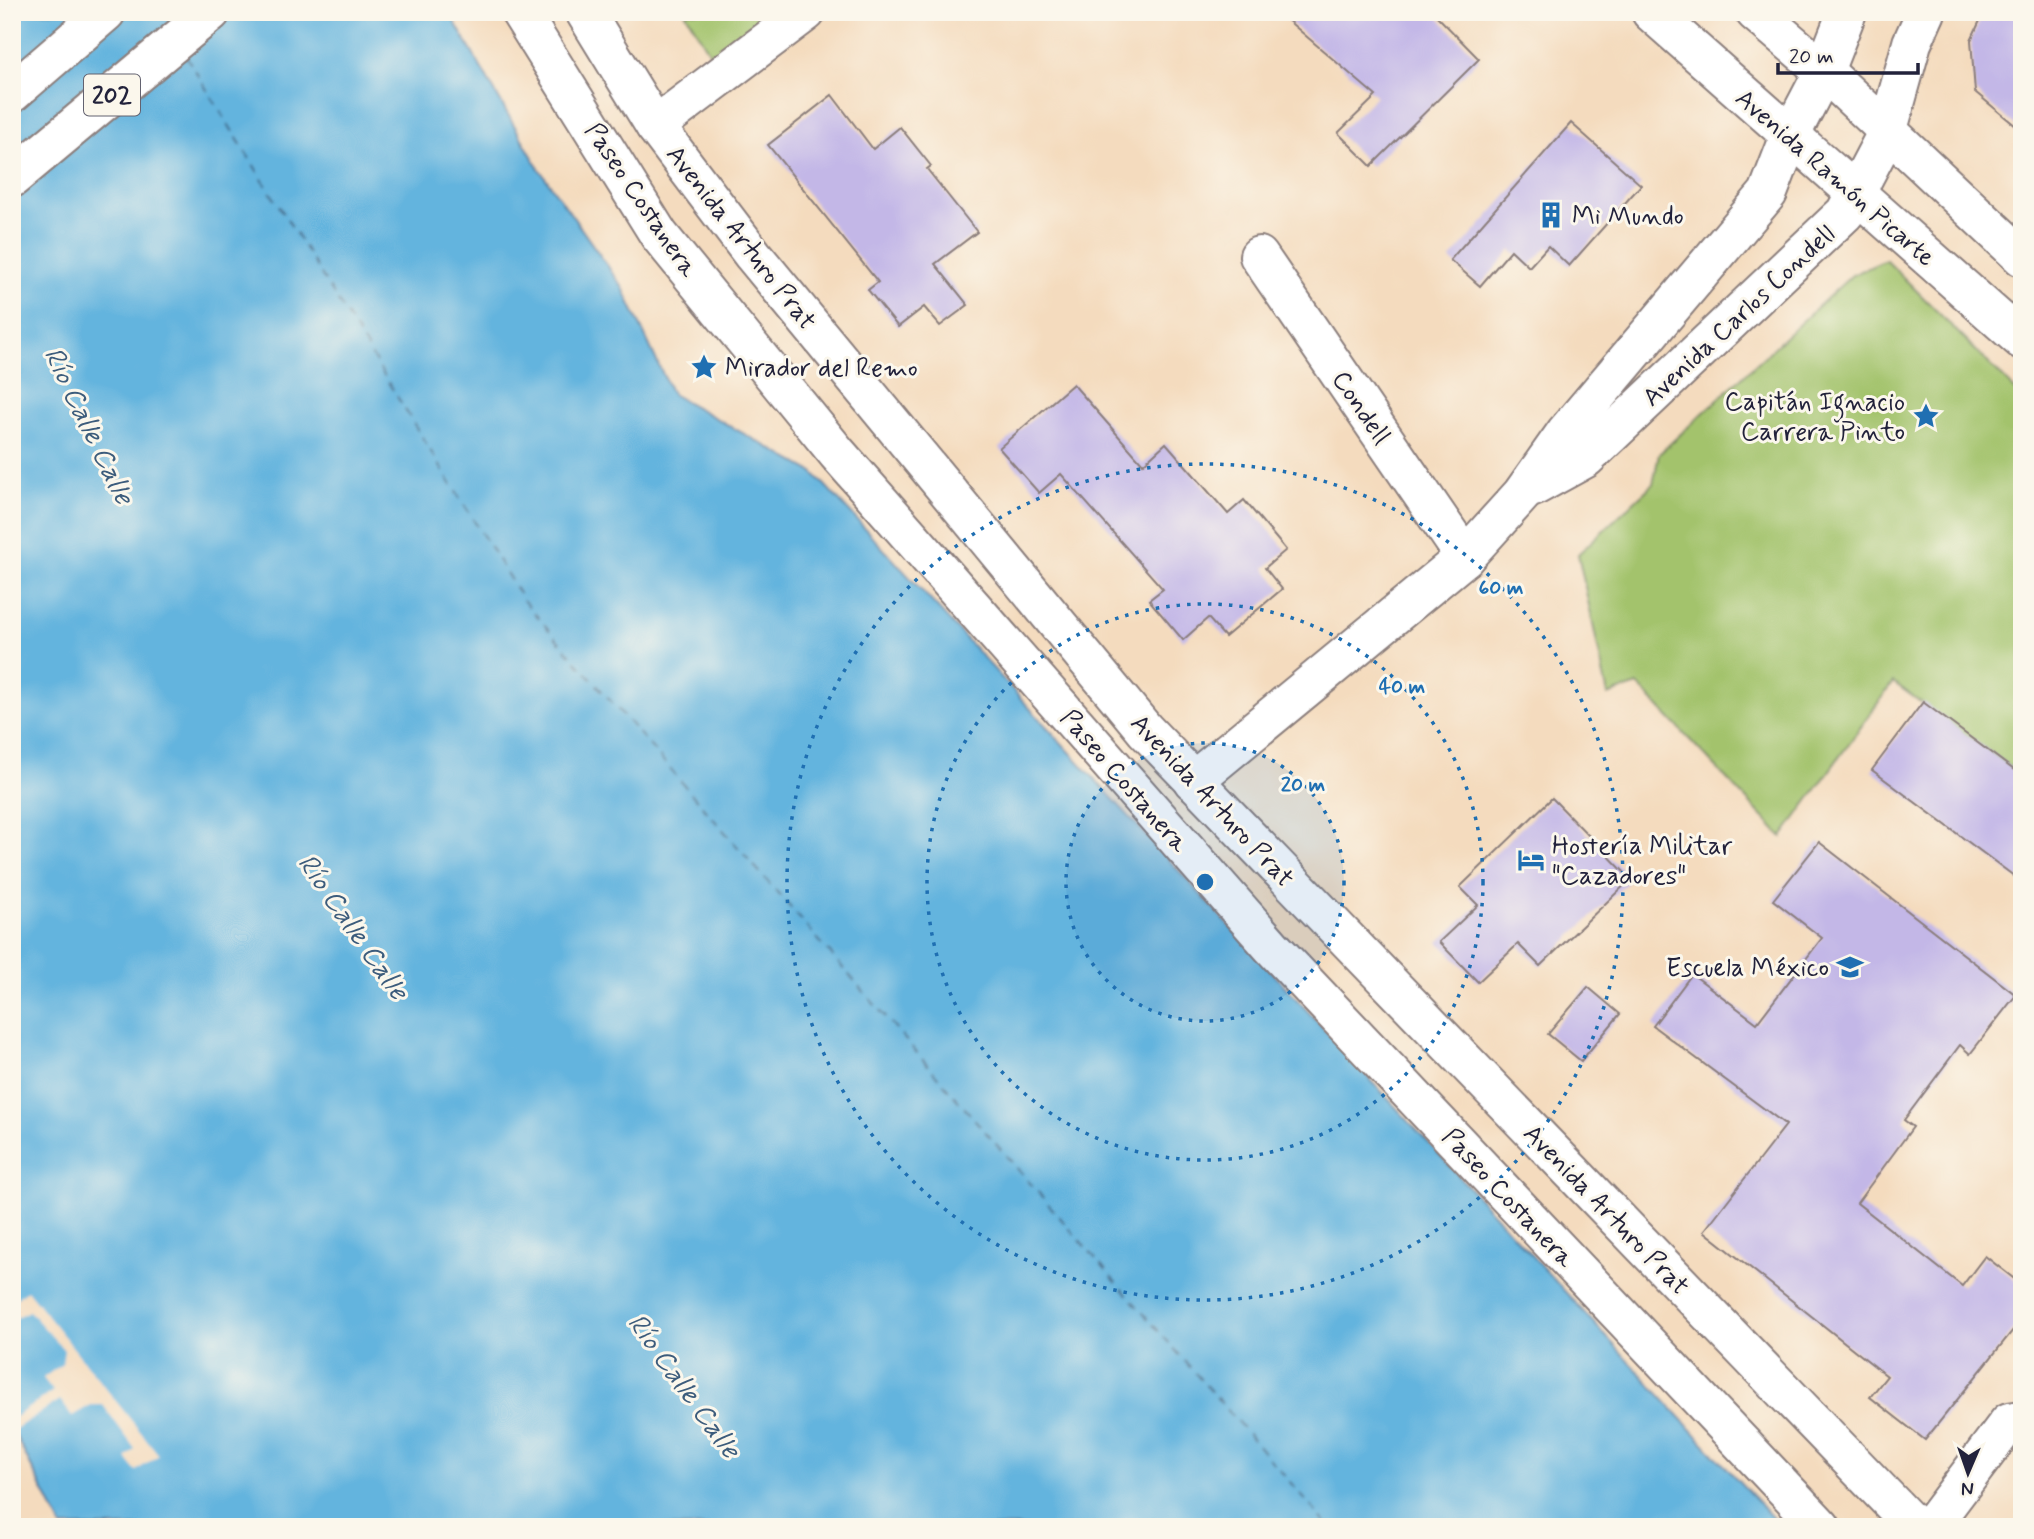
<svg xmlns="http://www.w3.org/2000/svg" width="2034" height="1539" font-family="Mynerve,sans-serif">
  <rect width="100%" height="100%" fill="#fbf7ec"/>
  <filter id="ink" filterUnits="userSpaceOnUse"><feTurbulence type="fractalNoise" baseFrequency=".0143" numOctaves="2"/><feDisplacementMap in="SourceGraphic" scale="14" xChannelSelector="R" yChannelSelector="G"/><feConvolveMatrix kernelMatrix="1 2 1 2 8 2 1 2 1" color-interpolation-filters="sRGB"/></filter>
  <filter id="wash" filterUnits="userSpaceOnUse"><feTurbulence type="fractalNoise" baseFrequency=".00686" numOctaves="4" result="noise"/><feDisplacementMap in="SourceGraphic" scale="28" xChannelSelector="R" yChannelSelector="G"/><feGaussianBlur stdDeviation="1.57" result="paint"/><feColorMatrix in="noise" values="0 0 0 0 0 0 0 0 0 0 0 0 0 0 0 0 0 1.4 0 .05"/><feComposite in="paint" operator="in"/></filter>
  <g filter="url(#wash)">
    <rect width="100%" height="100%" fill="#f4dbbe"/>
    <!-- green -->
    <g fill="#a3c36c" stroke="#627254" stroke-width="2">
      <path d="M685 12H774L714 60Z"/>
      <path d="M1886 260 2022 397V776L1893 682 1782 837 1638 685 1608 695 1578 554 1653 484 1659 454 1852 275Z"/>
    </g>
    <!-- water -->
    <path fill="#63b4de" stroke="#426b8c" stroke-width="2" d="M12 12H449L540 170 623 288 672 394 813 472 1781 1527H62L12 1429Z"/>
    <!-- pier -->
    <path fill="#f4dbbe" d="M27 1290 159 1455 136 1471 126 1458 135 1449 103 1405H91L72 1416 60 1400 12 1431V1419L53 1391 43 1378 62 1364 64 1350 29 1311 14 1319 12 1316V1302Z"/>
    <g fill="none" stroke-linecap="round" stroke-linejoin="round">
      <!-- ferry -->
      <g stroke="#3c5c7c" stroke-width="2" stroke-dasharray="9 7" stroke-linecap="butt">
        <path d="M159 12 167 24"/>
        <path d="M186 56 523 600 1329 1527"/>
      </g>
    </g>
    <g id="blocks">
      <!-- building -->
      <g fill="#c3b7e7">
        <path d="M1278 12H1433L1479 59 1371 166 1338 133 1376 96Z"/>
        <path d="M1984 12H2022V131L1975 92 1971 40Z"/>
        <path d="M832 95 873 149 900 127 931 166 927 169 977 232 935 264 968 305 940 326 924 307 898 327 868 290 878 282 768 145Z"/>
        <path d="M1571 123 1641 185 1569 266 1548 246 1529 267 1511 250 1480 286 1450 260Z"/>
        <path d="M1073 384 1143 464 1166 443 1228 514 1244 500 1286 550 1265 568 1282 589 1225 637 1208 618 1183 640 1149 600 1163 589 1061 474 1039 493 999 448Z"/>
        <path d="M1923 702 2022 776V882L1872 770Z"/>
        <path d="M1552 798 1631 879 1540 966 1518 944 1478 982 1439 942 1478 905 1460 887Z"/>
        <path d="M1819 842 2016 995 1970 1054 1960 1045 1904 1120 1913 1127 1857 1203 1962 1286 1985 1256 2022 1285V1319L1925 1440 1870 1397 1887 1376 1704 1231 1786 1125 1653 1026 1692 974 1757 1023 1822 938 1773 900Z"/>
        <path d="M1588 987 1620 1014 1581 1061 1548 1034Z"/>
      </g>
    </g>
  </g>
  <g filter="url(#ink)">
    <use href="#blocks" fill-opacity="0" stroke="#8b7e7c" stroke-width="2"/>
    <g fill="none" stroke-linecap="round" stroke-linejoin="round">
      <!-- minor casing -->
      <g stroke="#8b7e7c" stroke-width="42">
        <g id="minor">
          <path d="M520 12 659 235 837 453 1272 947 1821 1527"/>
          <path d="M655 126 806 12"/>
          <path d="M1259 256 1465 557"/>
          <path d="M1930 1527 2009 1422 2022 1420"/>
        </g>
      </g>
      <!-- major casing -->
      <g stroke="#8b7e7c" stroke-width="42">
        <g id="major">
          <path d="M585 12 655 126 753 255 1145 730 1915 1527"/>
          <path d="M1651 12 2022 340"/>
          <path d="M1755 12 1824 71 2022 257"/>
          <path d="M1533 487 1586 458 1845 213 1887 133 1912 43 1926 12"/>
          <path d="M1193 781 1465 557 1522 494 1566 432 1768 193 1790 136 1824 71 1847 12"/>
        </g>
      </g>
      <!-- highway casing -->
      <g stroke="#8b7e7c" stroke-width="42">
        <g id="highway">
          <path d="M12 93 106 12"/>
          <path d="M12 178 211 12"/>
        </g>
      </g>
      <!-- minor -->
      <use href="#minor" stroke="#fff" stroke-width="38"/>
      <!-- major -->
      <use href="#major" stroke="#fff" stroke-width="38"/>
      <!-- highway -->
      <use href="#highway" stroke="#fff" stroke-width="38"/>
    </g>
  </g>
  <!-- distance rings -->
  <circle cx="1205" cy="882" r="139" fill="#1f6fb2" fill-opacity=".12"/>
  <g fill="none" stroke="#1f6fb2" stroke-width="3.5" stroke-dasharray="3.5 7">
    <circle cx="1205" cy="882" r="139"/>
    <circle cx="1205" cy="882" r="278"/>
    <circle cx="1205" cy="882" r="418"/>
  </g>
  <!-- icons -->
  <defs>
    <g id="building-bare" transform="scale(2.1)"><path d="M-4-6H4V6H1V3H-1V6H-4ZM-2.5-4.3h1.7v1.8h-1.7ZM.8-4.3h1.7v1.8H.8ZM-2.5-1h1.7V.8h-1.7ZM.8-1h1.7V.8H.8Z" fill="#1f6fb2" stroke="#fbf7ec" stroke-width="2.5" paint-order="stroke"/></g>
    <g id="sight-bare" transform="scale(2.1)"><path d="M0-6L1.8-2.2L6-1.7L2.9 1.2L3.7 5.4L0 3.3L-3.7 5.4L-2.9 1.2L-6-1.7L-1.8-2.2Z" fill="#1f6fb2" stroke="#fbf7ec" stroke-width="2.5" paint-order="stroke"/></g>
    <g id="hotel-bare" transform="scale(2.1)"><path d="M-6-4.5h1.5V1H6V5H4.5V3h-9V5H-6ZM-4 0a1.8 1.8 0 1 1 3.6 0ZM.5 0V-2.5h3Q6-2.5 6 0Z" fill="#1f6fb2" stroke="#fbf7ec" stroke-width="2.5" paint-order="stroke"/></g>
    <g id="school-bare" transform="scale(2.1)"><path d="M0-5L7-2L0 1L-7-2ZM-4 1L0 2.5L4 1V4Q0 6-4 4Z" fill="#1f6fb2" stroke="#fbf7ec" stroke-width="2.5" paint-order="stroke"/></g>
  </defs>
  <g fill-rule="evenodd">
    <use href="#building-bare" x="1551" y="215"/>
    <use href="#sight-bare" x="704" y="367"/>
    <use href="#sight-bare" x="1926" y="416"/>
    <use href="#hotel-bare" x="1531" y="860"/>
    <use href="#school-bare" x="1850" y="967"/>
  </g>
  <g text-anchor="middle" stroke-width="6" stroke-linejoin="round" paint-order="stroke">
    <!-- shield labels -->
    <rect fill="#fbf7ec" stroke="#636270" stroke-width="2" x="84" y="74.5" width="56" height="41" rx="5"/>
    <g font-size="24" font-weight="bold" fill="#22223b">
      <text x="112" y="103">202</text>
    </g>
    <!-- street labels -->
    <g font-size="26" fill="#22223b" stroke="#fbf7ec">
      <text transform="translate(1836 177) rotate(41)" y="9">Avenida Ramón Picarte</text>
      <text transform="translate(642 199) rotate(56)" y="9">Paseo Costanera</text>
      <text transform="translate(742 237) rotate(52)" y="9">Avenida Arturo Prat</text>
      <text transform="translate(1738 315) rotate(-43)" y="9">Avenida Carlos Condell</text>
      <text transform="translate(1362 407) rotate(56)" y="9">Condell</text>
      <text transform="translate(1125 780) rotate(49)" y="9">Paseo Costanera</text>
      <text transform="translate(1213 800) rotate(47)" y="9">Avenida Arturo Prat</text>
      <text transform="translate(1509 1197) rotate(47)" y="9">Paseo Costanera</text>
      <text transform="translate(1607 1209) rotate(46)" y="9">Avenida Arturo Prat</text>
    </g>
    <!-- poi labels -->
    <g font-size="26" fill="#22223b" stroke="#fbf7ec" text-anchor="start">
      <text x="1572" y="224">Mi Mundo</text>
      <text x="725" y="376">Mirador del Remo</text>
      <text x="1905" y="410" text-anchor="end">Capitán Ignacio<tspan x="1905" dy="30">Carrera Pinto</tspan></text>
      <text x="1552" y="854">Hostería Militar<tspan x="1552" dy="30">"Cazadores"</tspan></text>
      <text x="1829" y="976" text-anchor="end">Escuela México</text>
    </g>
    <!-- water labels -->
    <g font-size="28" font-style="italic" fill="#3c5c7c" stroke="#fbf7ec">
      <text transform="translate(90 425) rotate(64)" y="10">Río Calle Calle</text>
      <text transform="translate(354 926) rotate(55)" y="10">Río Calle Calle</text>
      <text transform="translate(685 1385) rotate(54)" y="10">Río Calle Calle</text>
    </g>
  </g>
  <circle cx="1205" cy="882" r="10" fill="#1f6fb2" stroke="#fbf7ec" stroke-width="3.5"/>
  <g font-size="21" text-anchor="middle" font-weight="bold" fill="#1f6fb2" stroke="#fbf7ec" stroke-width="6" stroke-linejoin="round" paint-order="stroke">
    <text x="1501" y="594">60 m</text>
    <text x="1402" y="693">40 m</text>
    <text x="1303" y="791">20 m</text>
  </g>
  <!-- margin -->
  <rect width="2034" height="1539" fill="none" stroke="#fbf7ec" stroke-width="42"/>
  <!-- north arrow -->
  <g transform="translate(1968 1473) rotate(182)" stroke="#fbf7ec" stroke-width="5" paint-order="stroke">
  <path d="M0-5L12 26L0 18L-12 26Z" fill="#22223b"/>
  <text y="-10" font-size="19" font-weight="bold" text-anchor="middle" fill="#22223b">N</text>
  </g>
  <!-- scale -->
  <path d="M1778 63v10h140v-10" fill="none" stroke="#22223b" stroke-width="3.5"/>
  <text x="1789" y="63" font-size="21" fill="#22223b" stroke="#fbf7ec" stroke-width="5" paint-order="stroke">20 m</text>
</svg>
